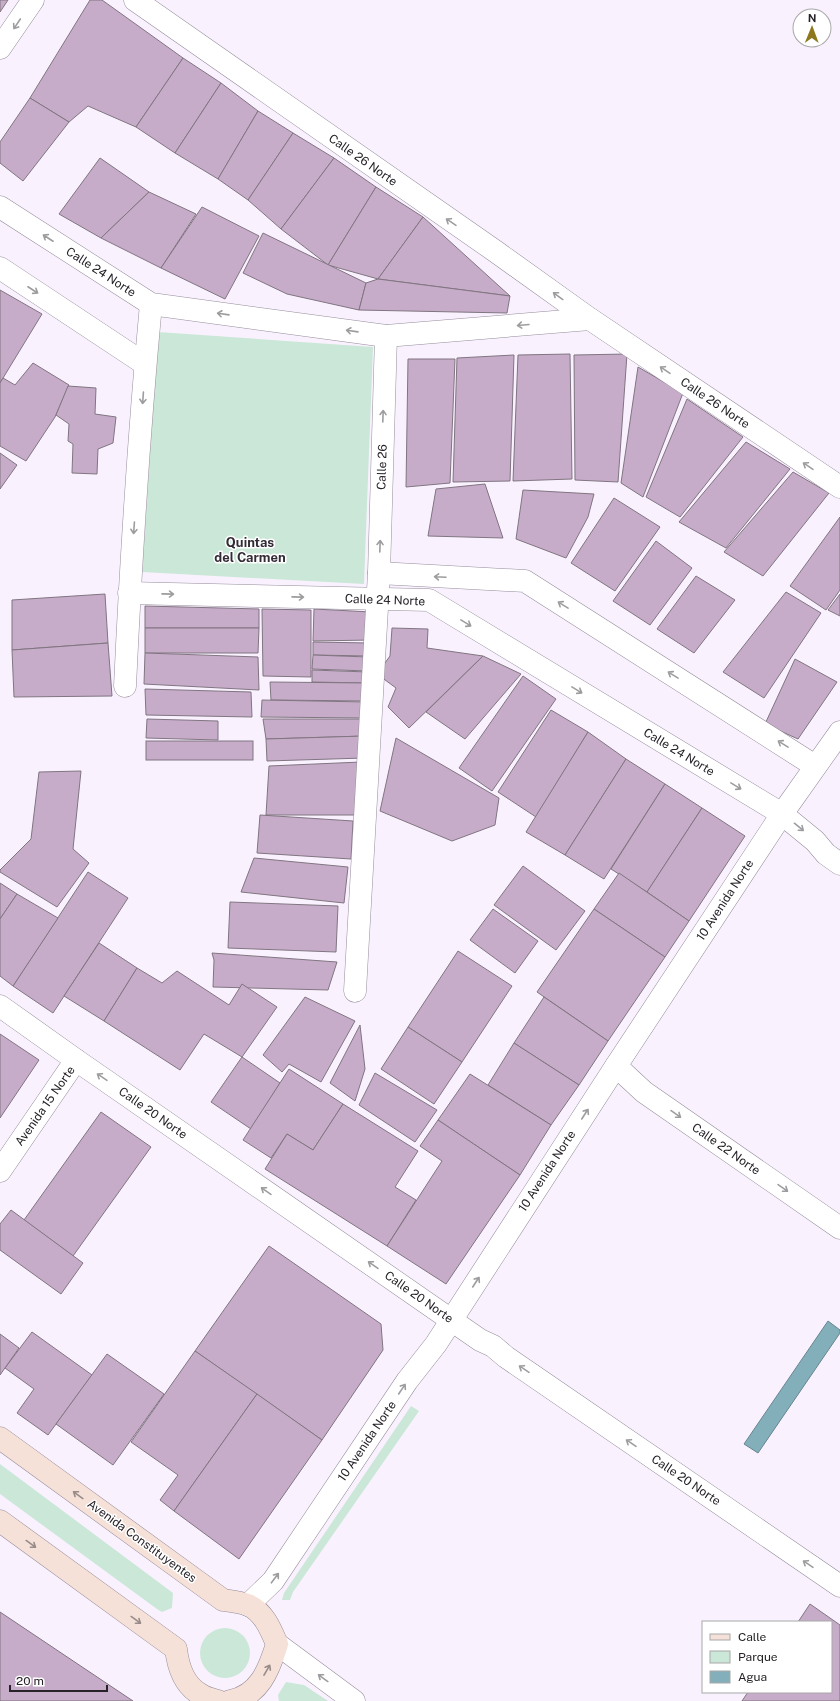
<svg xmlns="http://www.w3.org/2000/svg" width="840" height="1701" font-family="'Public Sans',sans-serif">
  <rect width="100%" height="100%" fill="#f9f2fe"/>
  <!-- green -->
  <g fill="#cbe7d8">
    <path d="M158 332 373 347 364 584 142 572Z"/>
    <path d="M411 1406 419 1411 293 1592 290 1600H282L284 1593Z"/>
    <path d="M0 1464 173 1593 172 1608 162 1612 157 1609 0 1494Z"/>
    <circle cx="225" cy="1653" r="25"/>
    <path d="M286 1682 304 1685 328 1701H279L278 1695Z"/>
  </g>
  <!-- water -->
  <path fill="#83afbb" stroke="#67858f" d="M828 1321 840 1330V1333L758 1453 744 1444Z"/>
  <!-- building -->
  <g fill="#c7acc9" stroke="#807581">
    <path d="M0 0H8L0 12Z"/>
    <path d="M90 0H102L183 58 136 127 88 106 69 122 30 98Z"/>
    <path d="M183 58 221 83 175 153 136 127Z"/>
    <path d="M221 83 258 111 218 179 175 153Z"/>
    <path d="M30 98 69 122 23 181 0 163V142Z"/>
    <path d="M258 111 293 133 248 200 218 179Z"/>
    <path d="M293 133 334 158 281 229 248 200Z"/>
    <path d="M100 158 149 192 101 238 59 214Z"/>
    <path d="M334 158 376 187 328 265 281 229Z"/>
    <path d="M376 187 423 217 378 279 328 265Z"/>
    <path d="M149 192 196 214 161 268 101 238Z"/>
    <path d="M202 207 259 236 225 299 161 268Z"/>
    <path d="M423 217 510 296 378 279Z"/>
    <path d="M263 233 366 283 359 310 287 294 243 273Z"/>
    <path d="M378 279 510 296 507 313 359 310 366 283Z"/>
    <path d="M0 290 42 314 0 383Z"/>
    <path d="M570 354 572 479 513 481 518 355Z"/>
    <path d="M627 354 618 482 575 480 574 355Z"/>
    <path d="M514 355 510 481 453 482 457 358Z"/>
    <path d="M408 359H455L450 483 406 487Z"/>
    <path d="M33 363 69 385 55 417 26 461 0 446V383L3 378 15 385Z"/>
    <path d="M638 367 683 393 643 497 621 483Z"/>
    <path d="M68 386 96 388 95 414 116 417 113 443 98 449 97 474 72 473 73 444 68 441 69 424 56 415Z"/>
    <path d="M687 399 743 437 680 517 646 497Z"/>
    <path d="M746 442 790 469 726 548 679 522Z"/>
    <path d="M0 453 17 465 0 489Z"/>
    <path d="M793 472 829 493 763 576 724 552Z"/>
    <path d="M485 484 503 538 428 536 436 489Z"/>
    <path d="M523 490 594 494 588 517 566 558 516 539Z"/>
    <path d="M614 498 660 527 615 591 571 563Z"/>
    <path d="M840 517V590L826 610 790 586Z"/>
    <path d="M656 541 692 568 650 625 613 601Z"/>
    <path d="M696 576 735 600 694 653 657 629Z"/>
    <path d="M786 592 821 613 764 698 723 672Z"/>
    <path d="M105 594 108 643 12 650V600Z"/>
    <path d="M840 594V616L828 610Z"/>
    <path d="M145 606 259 609V628H145Z"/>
    <path d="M262 609 311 610V677L263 676Z"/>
    <path d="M314 609 371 612V640L313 641Z"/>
    <path d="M145 628H259L258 653H145Z"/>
    <path d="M392 628 428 629 427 648 483 656 409 728 388 707 396 688 377 674 390 656Z"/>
    <path d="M313 642 369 643V656L313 655Z"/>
    <path d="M108 643 112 696 14 697 12 650Z"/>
    <path d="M145 653 258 657 259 690 144 684Z"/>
    <path d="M313 655 368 657 367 671 312 669Z"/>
    <path d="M483 656 521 674 465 739 426 712Z"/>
    <path d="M795 659 837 682 798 739 765 724Z"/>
    <path d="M312 670 368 672 367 683 312 682Z"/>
    <path d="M523 676 556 699 492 791 459 768Z"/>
    <path d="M270 682 368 683 367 701 271 700Z"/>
    <path d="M145 689 251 692 252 717 146 715Z"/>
    <path d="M262 700 366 702V718L261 717Z"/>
    <path d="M551 710 588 732 536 817 498 792Z"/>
    <path d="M147 719 218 721V740L146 738Z"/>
    <path d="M263 719H365V736L266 739Z"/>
    <path d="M588 732 626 759 565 855 526 832Z"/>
    <path d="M364 736V758L267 761 266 739Z"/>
    <path d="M396 738 499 798 495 825 452 841 380 811Z"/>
    <rect x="146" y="741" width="107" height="19"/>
    <path d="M626 759 665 784 604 879 565 855Z"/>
    <path d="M361 762 362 815H266L269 766Z"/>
    <path d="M81 771 73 849 89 863 57 907 0 872V870L31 839 39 772Z"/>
    <path d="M665 784 702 808 647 892 611 869Z"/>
    <path d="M702 808 745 836 689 921 647 892Z"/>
    <path d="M260 815 353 821 351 859 257 853Z"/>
    <path d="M254 858 348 867 344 903 241 892Z"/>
    <path d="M523 866 585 911 556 950 494 905Z"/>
    <path d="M88 872 128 898 53 1013 13 986Z"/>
    <path d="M619 873 689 921 665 957 594 909Z"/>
    <path d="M0 883 17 894 0 919Z"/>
    <path d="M17 894 58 918 13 986 0 976V919Z"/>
    <path d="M230 902 338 906 336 952 228 948Z"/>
    <path d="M493 909 538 941 515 973 470 940Z"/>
    <path d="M594 909 665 957 608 1041 537 992Z"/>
    <path d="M99 943 137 968 104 1021 64 996Z"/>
    <path d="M458 951 512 986 462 1062 408 1027Z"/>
    <path d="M212 953 337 962 328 990 213 987 214 960Z"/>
    <path d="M137 968 162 983 177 971 229 1005 242 984 277 1007 242 1057 204 1034 180 1070 104 1021Z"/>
    <path d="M305 997 355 1021 321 1082 289 1064 282 1072 263 1055Z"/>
    <path d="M544 997 608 1041 579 1085 514 1043Z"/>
    <path d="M360 1025 365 1069 355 1101 330 1083Z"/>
    <path d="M408 1027 462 1062 434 1104 381 1069Z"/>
    <path d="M0 1034 39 1060 0 1118Z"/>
    <path d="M514 1043 579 1085 551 1125 488 1085Z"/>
    <path d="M242 1057 280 1083 251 1129 211 1102Z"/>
    <path d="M289 1069 343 1104 313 1150 287 1134 271 1158 243 1140Z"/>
    <path d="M375 1073 437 1110 415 1142 359 1105Z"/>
    <path d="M470 1074 551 1125 520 1175 438 1120Z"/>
    <path d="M343 1104 418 1151 395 1187 416 1200 387 1246 265 1169 287 1134 313 1150Z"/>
    <path d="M101 1112 151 1147 73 1256 24 1220Z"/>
    <path d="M438 1120 520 1175 446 1284 387 1246 442 1161 420 1146Z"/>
    <path d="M11 1210 83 1263 61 1294 0 1250V1224Z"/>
    <path d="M269 1246 381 1324 383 1350 322 1440 195 1351Z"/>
    <path d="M32 1332 92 1375 48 1435 17 1413 34 1389 5 1368Z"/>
    <path d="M0 1334 19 1348 0 1375Z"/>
    <path d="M195 1351 257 1394 174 1511 160 1500 178 1475 131 1442Z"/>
    <path d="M107 1354 164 1394 113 1465 56 1424Z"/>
    <path d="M257 1394 322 1440 239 1559 174 1511Z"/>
    <path d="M810 1604 840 1625V1701H742L748 1692H831V1622H798Z"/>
    <path d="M0 1612 133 1701H0Z"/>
  </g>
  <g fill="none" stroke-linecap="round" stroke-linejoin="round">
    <!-- minor casing -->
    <g stroke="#968d9b" stroke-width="23">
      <g id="minor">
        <path d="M135 0 495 251 590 319 840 487"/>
        <path d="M0 48 33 0"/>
        <path d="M0 207 151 304 386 336 590 319"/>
        <path d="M0 268 145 364"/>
        <path d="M379 573 525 581 815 766"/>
        <path d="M129 593 429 600 782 814 815 841 826 854 840 864"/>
        <path d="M125 686C131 559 139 431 151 304"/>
        <path d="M355 991 379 573 386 336"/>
        <path d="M0 1006 76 1060 480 1340 493 1346 506 1357 840 1586"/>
        <path d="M616 1066 644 1092 840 1228"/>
        <path d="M0 1171 76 1060"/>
        <path d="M277 1644 354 1701"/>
      </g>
    </g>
    <!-- tertiary casing -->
    <g stroke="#968d9b" stroke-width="23">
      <path id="tertiary" d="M248 1605 273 1581 407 1381 436 1344 616 1066 782 814 840 732"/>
    </g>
    <!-- secondary casing -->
    <g stroke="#968d9b" stroke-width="23">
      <g id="secondary">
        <path d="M0 1438 223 1600C231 1601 240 1602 248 1605 264 1612 271 1630 277 1644 269 1670 259 1696 230 1701"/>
        <path d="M0 1521 176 1649C178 1666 184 1685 200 1694 205 1698 212 1699 218 1701"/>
      </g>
    </g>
    <!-- minor -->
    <use href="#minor" stroke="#fff" stroke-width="22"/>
    <!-- tertiary -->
    <use href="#tertiary" stroke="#fff" stroke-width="22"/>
    <!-- secondary -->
    <use href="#secondary" stroke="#f5e1d8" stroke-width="22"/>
  </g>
  <!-- one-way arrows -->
  <defs><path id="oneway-shaft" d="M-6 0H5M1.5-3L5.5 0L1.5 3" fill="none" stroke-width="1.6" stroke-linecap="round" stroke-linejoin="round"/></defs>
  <g stroke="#9d9c9e">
    <use href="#oneway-shaft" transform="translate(17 24) rotate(124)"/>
    <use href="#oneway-shaft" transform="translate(451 222) rotate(-146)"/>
    <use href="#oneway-shaft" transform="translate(48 238) rotate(-147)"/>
    <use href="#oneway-shaft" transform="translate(33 290) rotate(33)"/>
    <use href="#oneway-shaft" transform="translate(558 296) rotate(-144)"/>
    <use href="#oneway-shaft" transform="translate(223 314) rotate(-172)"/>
    <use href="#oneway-shaft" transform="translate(523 325) rotate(175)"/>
    <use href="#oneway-shaft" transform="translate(352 331) rotate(-172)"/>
    <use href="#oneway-shaft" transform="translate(665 370) rotate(-146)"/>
    <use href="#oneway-shaft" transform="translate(143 398) rotate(94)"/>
    <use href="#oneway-shaft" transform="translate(383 416) rotate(-88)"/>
    <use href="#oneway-shaft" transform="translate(808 466) rotate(-146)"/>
    <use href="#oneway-shaft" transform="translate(134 528) rotate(94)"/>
    <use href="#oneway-shaft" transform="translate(380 546) rotate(-88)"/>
    <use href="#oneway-shaft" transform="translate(440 577) rotate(-177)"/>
    <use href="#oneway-shaft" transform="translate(168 594) rotate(1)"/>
    <use href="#oneway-shaft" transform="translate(298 597) rotate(1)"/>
    <use href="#oneway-shaft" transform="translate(563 605) rotate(-148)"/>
    <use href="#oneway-shaft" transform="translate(466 623) rotate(31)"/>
    <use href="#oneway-shaft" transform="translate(673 675) rotate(-148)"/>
    <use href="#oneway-shaft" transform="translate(577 690) rotate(31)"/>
    <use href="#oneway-shaft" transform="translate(783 744) rotate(-148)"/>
    <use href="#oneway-shaft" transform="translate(736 786) rotate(31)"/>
    <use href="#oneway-shaft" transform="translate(799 827) rotate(39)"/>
    <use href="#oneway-shaft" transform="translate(102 1077) rotate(-146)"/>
    <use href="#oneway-shaft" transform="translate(585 1114) rotate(-57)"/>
    <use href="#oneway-shaft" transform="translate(676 1114) rotate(35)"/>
    <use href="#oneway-shaft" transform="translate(783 1188) rotate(35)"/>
    <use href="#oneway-shaft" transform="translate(266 1191) rotate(-145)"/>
    <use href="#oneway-shaft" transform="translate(373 1265) rotate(-145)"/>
    <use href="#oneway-shaft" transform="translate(476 1282) rotate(-57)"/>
    <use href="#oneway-shaft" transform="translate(524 1369) rotate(-146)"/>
    <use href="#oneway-shaft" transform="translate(402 1389) rotate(-56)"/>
    <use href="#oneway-shaft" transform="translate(631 1443) rotate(-146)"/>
    <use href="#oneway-shaft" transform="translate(808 1564) rotate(-146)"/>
    <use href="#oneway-shaft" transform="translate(275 1578) rotate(-53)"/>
    <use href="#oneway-shaft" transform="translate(323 1678) rotate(-144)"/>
  </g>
  <g stroke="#988b89">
    <use href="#oneway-shaft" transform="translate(78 1495) rotate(-144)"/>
    <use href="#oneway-shaft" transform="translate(31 1544) rotate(36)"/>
    <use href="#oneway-shaft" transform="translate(136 1620) rotate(36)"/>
    <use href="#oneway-shaft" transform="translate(267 1670) rotate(-60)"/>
  </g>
  <g text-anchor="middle" stroke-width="3" stroke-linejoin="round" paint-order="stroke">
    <!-- street labels -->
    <g font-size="12" fill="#262228" stroke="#fff">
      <text transform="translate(363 160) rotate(35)" y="4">Calle 26 Norte</text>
      <text transform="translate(101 272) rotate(33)" y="4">Calle 24 Norte</text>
      <text transform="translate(715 403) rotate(34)" y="4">Calle 26 Norte</text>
      <text transform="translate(382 467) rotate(-88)" y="4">Calle 26</text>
      <text transform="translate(385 600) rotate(2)" y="4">Calle 24 Norte</text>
      <text transform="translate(679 752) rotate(31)" y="4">Calle 24 Norte</text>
      <text transform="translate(725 900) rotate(-57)" y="4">10 Avenida Norte</text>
      <text transform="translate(45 1106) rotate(-55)" y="4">Avenida 15 Norte</text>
      <text transform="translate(153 1113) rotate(35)" y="4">Calle 20 Norte</text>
      <text transform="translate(726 1149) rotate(35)" y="4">Calle 22 Norte</text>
      <text transform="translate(547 1171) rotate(-57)" y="4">10 Avenida Norte</text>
      <text transform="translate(419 1297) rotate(35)" y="4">Calle 20 Norte</text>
      <text transform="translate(367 1441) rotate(-56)" y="4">10 Avenida Norte</text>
      <text transform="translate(686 1480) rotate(34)" y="4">Calle 20 Norte</text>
      <text transform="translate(142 1541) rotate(36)" y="4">Avenida Constituyentes</text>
    </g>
    <!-- neighbourhood labels -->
    <g font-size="13" font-weight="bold" fill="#322b36" stroke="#fff">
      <text x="250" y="547">Quintas<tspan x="250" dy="15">del Carmen</tspan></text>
    </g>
  </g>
  <!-- legend -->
  <rect x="702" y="1621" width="130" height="72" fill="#ffffff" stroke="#a8a7a9"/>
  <rect x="710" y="1634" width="20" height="6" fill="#f5e1d8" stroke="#a8a7a9"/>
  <text x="738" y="1641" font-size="12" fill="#262228">Calle</text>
  <rect x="710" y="1651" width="20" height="12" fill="#cbe7d8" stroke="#a8a7a9"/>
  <text x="738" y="1661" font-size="12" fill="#262228">Parque</text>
  <rect x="710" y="1671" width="20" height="12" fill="#83afbb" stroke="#a8a7a9"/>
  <text x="738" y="1681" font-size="12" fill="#262228">Agua</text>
  <!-- north arrow -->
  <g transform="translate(812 28) rotate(1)"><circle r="19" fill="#ffffff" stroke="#a8a7a9"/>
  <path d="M0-3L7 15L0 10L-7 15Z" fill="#8e781d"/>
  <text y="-6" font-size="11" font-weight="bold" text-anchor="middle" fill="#262228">N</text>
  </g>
  <!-- scale -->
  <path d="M10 1685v6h97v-6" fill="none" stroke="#262228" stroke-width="2"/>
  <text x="16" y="1685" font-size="12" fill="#262228" stroke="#ffffff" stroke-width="3" paint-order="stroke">20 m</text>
</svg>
